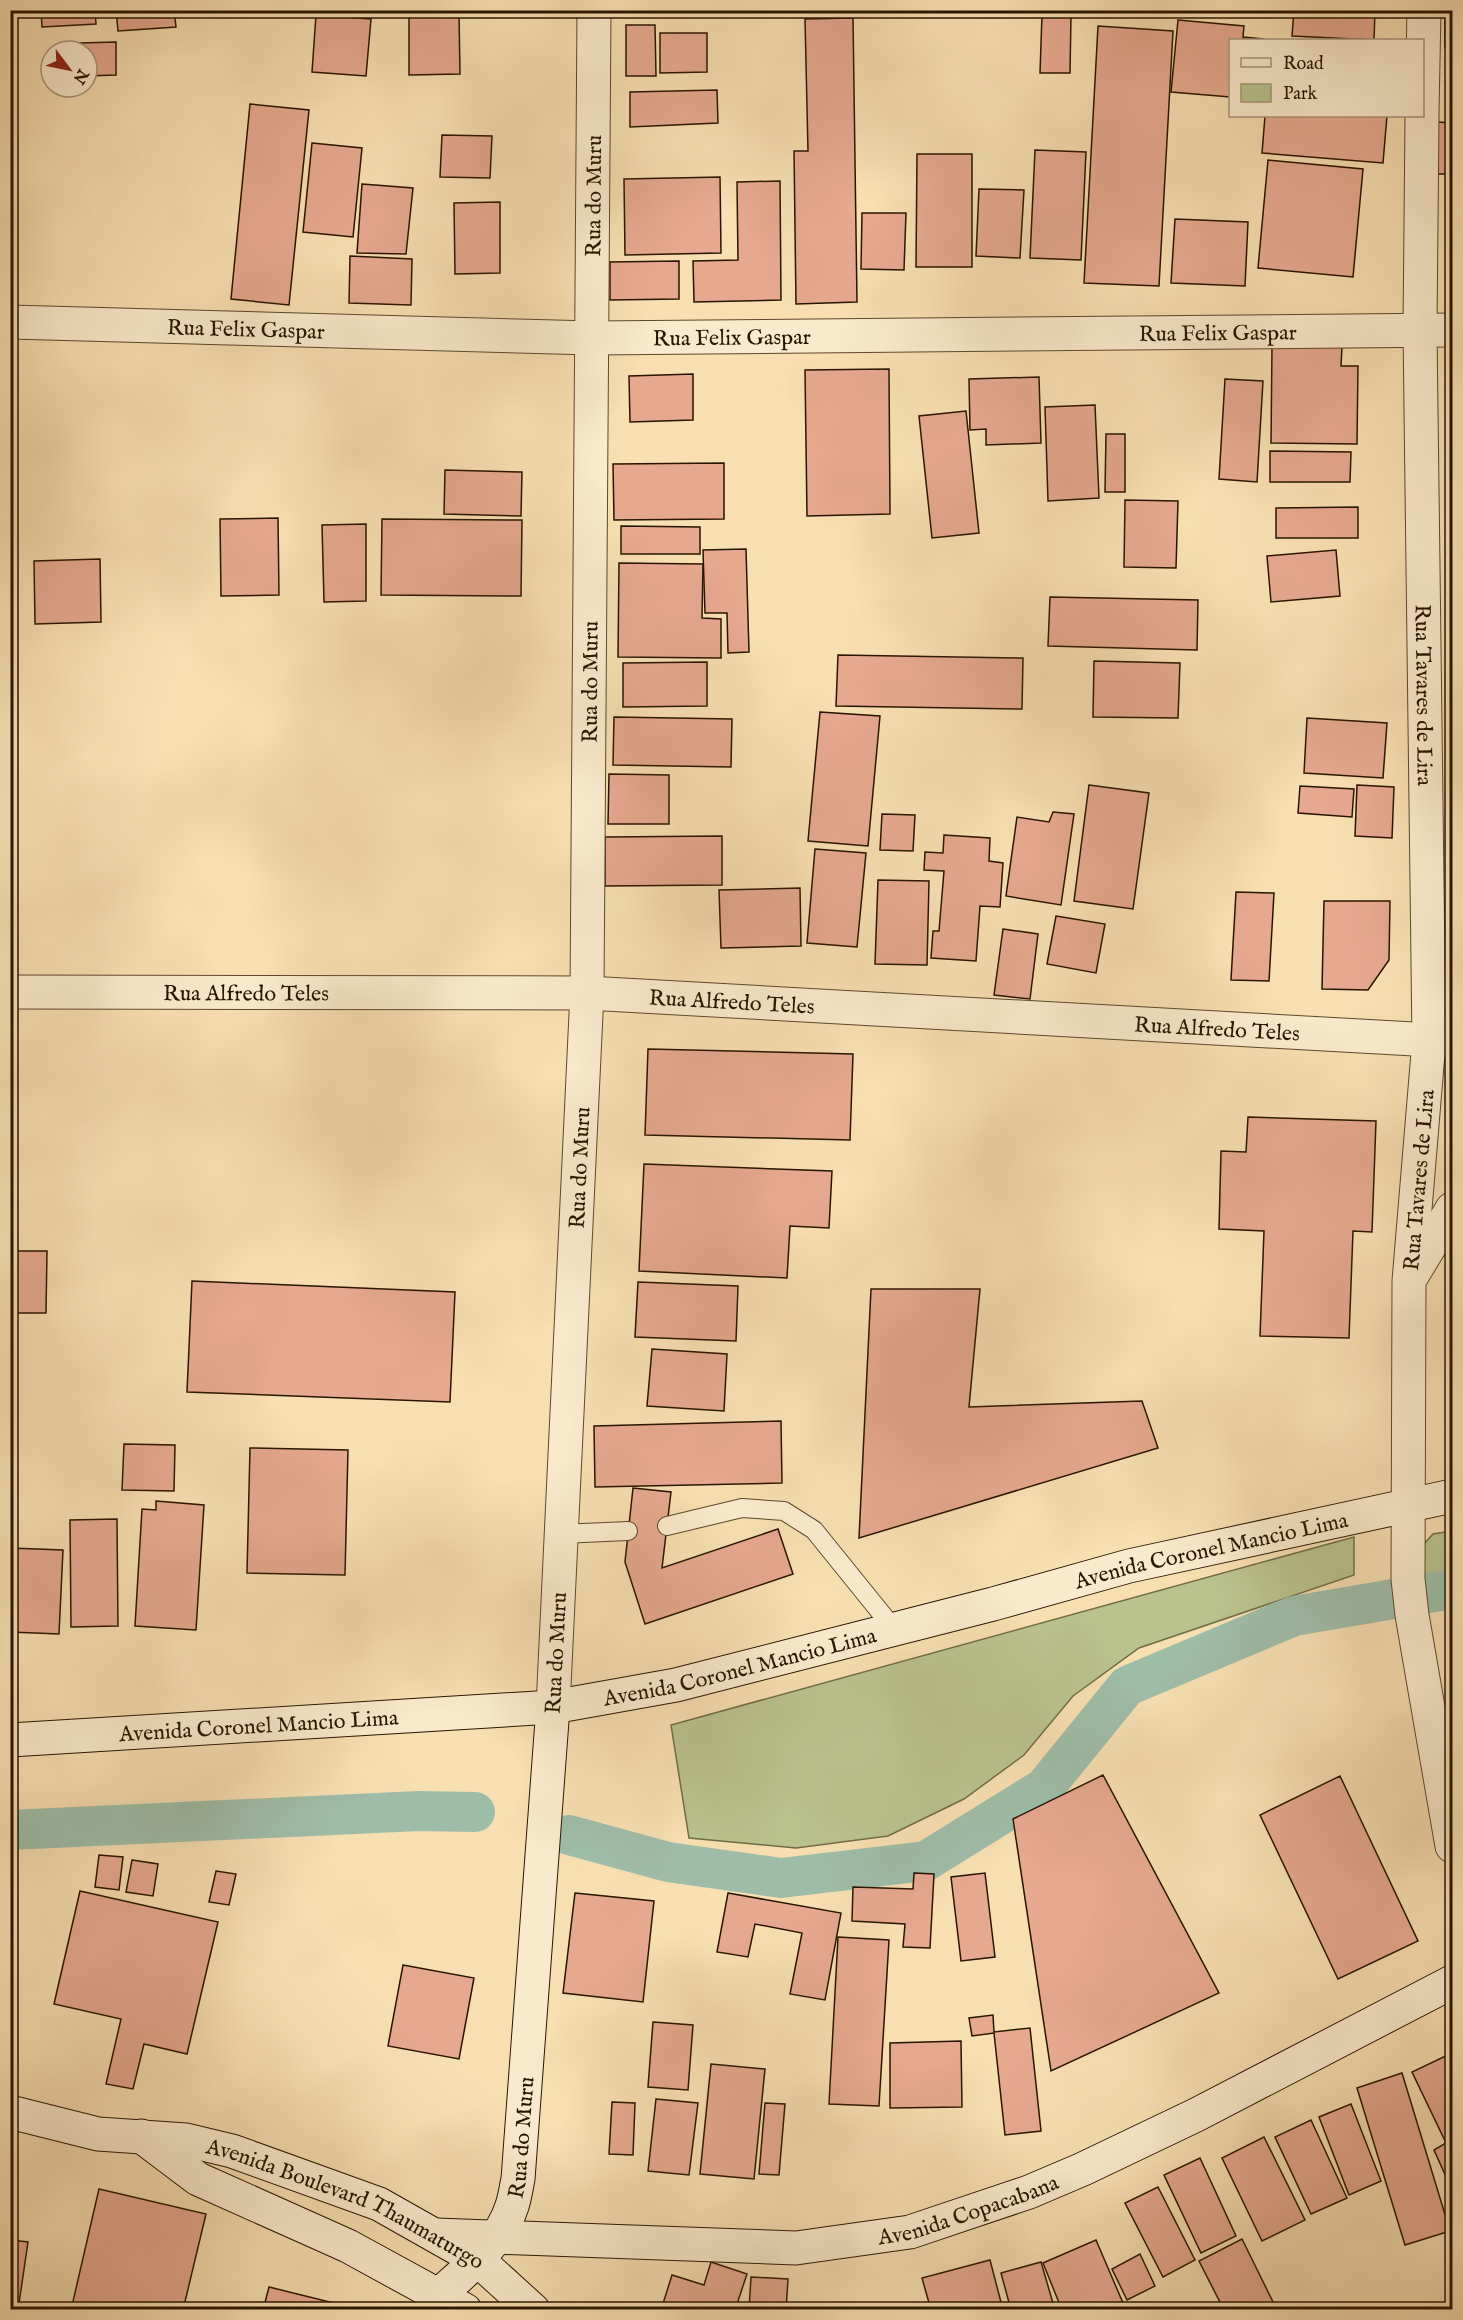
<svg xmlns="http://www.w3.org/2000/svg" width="1463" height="2320" font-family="'IM FELL English',serif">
  <rect width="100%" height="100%" fill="#f7dfb2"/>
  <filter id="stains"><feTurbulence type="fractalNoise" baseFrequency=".00333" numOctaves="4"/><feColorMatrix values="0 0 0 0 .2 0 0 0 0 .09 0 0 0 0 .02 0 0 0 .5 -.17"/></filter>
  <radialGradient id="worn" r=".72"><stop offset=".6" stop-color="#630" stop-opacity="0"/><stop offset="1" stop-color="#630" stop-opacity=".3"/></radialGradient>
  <!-- green -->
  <g fill="#bac28e" stroke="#716c47" stroke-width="1.5">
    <path d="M1452 1531V1583L1421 1590 1414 1555 1433 1534Z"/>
    <path d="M1354 1537V1575L1139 1648 1073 1696 1024 1755 964 1799 888 1836 796 1848 689 1838 671 1725Z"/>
  </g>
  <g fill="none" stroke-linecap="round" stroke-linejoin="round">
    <!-- canal -->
    <g stroke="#9ebda8" stroke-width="40">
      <path d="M10 1830 419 1811 475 1812"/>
      <path d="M569 1835 668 1862 781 1878 926 1861 1044 1788 1127 1686 1294 1616 1452 1589"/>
    </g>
  </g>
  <!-- building -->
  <g fill="#e6a88f" stroke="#281500" stroke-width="1.5">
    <path d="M41 10H95L96 24 42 27Z"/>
    <path d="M116 10H174L176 27 118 31Z"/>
    <rect x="1067" y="10" width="81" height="4"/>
    <path d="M1294 10H1375L1374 40 1292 36Z"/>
    <rect x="1445" y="10" width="7" height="37"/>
    <path d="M409 13H459L460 74 409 75Z"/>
    <path d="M316 15 371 19 366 76 312 72Z"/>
    <path d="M1042 15 1071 16 1070 73H1040Z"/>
    <path d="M853 18 857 302 796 304 794 151H808L805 19Z"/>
    <path d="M1178 20 1244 26 1243 37 1264 39 1230 40V97L1171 92Z"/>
    <path d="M626 25H655L656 76H626Z"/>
    <path d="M1098 26 1173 31 1159 286 1084 283Z"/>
    <path d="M660 33H707V72L660 73Z"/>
    <path d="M116 42V75L87 76V51H79V43Z"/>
    <path d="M717 90 718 123 630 127V92Z"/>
    <path d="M250 104 309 110 289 305 231 299Z"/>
    <path d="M1265 116H1387L1383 163 1262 153Z"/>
    <path d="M1437 122 1452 123V174H1435Z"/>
    <path d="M442 135 492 136 490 178 440 177Z"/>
    <path d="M312 143 362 148 353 237 303 232Z"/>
    <path d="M1035 150 1086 152 1081 260 1030 258Z"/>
    <path d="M917 154H972V267H916Z"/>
    <path d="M1268 160 1363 169 1353 277 1258 268Z"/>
    <path d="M720 177 721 253 625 255 624 179Z"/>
    <path d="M780 181 781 300 694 302 693 261 738 260 737 182Z"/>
    <path d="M362 184 413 188 406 254 357 253Z"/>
    <path d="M979 189 1024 190 1020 258 976 256Z"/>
    <path d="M500 202V273L455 274 454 203Z"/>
    <path d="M862 213H906L904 270 861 269Z"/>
    <path d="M1175 219 1248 222 1245 286 1171 283Z"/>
    <path d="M350 256 412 259 411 305 349 303Z"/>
    <path d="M679 261V299L610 300V262Z"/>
    <path d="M1272 346 1342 347 1341 366H1358L1357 444 1271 443Z"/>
    <path d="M889 369 890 514 807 516 805 370Z"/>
    <path d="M693 374V420L630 422 629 376Z"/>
    <path d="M1039 377 1041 443 986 445V429L970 430 969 379Z"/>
    <path d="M1225 379 1263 381 1257 482 1219 479Z"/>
    <path d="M1095 405 1099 498 1048 501 1045 407Z"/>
    <path d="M966 411 979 533 932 538 919 416Z"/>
    <path d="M1106 434H1125V492H1105Z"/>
    <path d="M1270 451 1351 452 1350 482H1270Z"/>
    <path d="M724 463V519L614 520 613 464Z"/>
    <path d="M445 470 522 472 521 516 444 514Z"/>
    <path d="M1125 500 1178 501 1176 568 1124 567Z"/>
    <path d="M1358 507V538H1276V508Z"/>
    <path d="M278 518 279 595 221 596 220 519Z"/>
    <path d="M382 519 522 520 521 596 381 595Z"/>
    <path d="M366 524V601L324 602 322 525Z"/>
    <path d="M621 526 700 527V554H621Z"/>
    <path d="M746 549 749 652 728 653 727 613H705L703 550Z"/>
    <path d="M1336 550 1340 596 1271 602 1267 556Z"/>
    <path d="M100 559 101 622 35 624 34 561Z"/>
    <path d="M619 563 703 564 702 618 721 619V658L618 657Z"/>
    <path d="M1050 597 1198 600 1197 650 1048 646Z"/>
    <path d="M838 655 1023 658 1022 709 836 706Z"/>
    <path d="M1094 661 1180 663 1178 718 1093 717Z"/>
    <path d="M707 662V706L623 707V663Z"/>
    <path d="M1450 678H1452V708H1448Z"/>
    <path d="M820 712 880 716 868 846 808 841Z"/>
    <path d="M614 717 732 719 731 767 613 765Z"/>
    <path d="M1307 718 1387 723 1383 778 1304 773Z"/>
    <path d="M609 774 669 775V824H608Z"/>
    <path d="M1089 785 1149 793 1133 909 1074 901Z"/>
    <path d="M1357 785 1394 787 1392 838 1355 836Z"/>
    <path d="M1300 786 1354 789 1352 817 1298 813Z"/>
    <path d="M1053 812 1074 814 1061 905 1006 896 1017 817 1049 822Z"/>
    <path d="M882 814 915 815 913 851 880 850Z"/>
    <path d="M944 835 990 838 989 861 1003 863 1000 907 980 906 976 961 931 958 933 931H939L944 871 924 870 925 852 943 853Z"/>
    <path d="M722 836V885L605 886V837Z"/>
    <path d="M815 849 866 853 857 947 807 943Z"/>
    <path d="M878 880 929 881 927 965 875 964Z"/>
    <path d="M800 888 801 946 721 948 719 890Z"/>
    <path d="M1236 892 1274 893 1269 981 1231 980Z"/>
    <path d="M1324 901H1390L1389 960 1368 990 1322 989Z"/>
    <path d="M1056 916 1105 924 1096 973 1047 964Z"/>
    <path d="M1003 929 1038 934 1030 999 994 995Z"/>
    <path d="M648 1049 853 1054 850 1140 645 1135Z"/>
    <path d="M1248 1117 1376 1121 1372 1232 1353 1231 1349 1338 1260 1336 1264 1231 1219 1229 1221 1151 1246 1152Z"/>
    <path d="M644 1164 832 1171 829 1228 790 1226 787 1278 639 1271Z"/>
    <path d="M10 1251H47L46 1313H10Z"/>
    <path d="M192 1281 455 1292 450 1402 187 1392Z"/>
    <path d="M638 1282 738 1286 736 1341 635 1337Z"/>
    <path d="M871 1289H980L969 1407 1142 1401 1158 1448 859 1538Z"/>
    <path d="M652 1349 727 1354 724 1411 647 1406Z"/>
    <path d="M781 1421 782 1483 595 1487 594 1426Z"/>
    <path d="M124 1444 175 1445 174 1491 122 1490Z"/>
    <path d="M250 1448 348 1450 345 1575 247 1573Z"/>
    <path d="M633 1488 671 1492 662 1568 778 1529 793 1574 645 1624 625 1562Z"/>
    <path d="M156 1501 204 1505 196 1630 135 1626 142 1509 156 1510Z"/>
    <path d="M117 1519 118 1626 71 1627 70 1520Z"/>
    <path d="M10 1548 63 1550 59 1634 10 1632Z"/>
    <path d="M1103 1775 1219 1993 1051 2071 1013 1819Z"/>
    <path d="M1340 1776 1418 1941 1338 1979 1260 1815Z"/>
    <path d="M99 1855 123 1857 119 1890 95 1887Z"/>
    <path d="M132 1860 158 1864 153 1896 126 1892Z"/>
    <path d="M216 1871 236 1874 229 1905 209 1902Z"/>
    <path d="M914 1873 934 1874 930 1948 903 1947 905 1924 852 1921 853 1887 913 1889Z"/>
    <path d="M985 1873 995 1957 961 1961 951 1877Z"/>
    <path d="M80 1891 218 1922 187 2054 144 2044 133 2089 106 2084 121 2019 54 2004Z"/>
    <path d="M575 1893 654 1901 643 2002 563 1993Z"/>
    <path d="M728 1893 841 1913 825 2000 790 1994 802 1933 755 1924 748 1957 717 1952Z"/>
    <path d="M838 1937 889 1940 879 2106 829 2104Z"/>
    <path d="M403 1965 474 1978 459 2059 388 2046Z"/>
    <path d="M993 2015 994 2032 1030 2028 1041 2131 1005 2135 994 2033 972 2036 969 2018Z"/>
    <path d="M653 2022 693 2025 688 2090 648 2087Z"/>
    <path d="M961 2041 962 2107 890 2108V2043Z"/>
    <path d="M1452 2053V2190L1434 2150 1446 2143 1412 2072Z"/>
    <path d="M711 2064 765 2069 754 2179 700 2174Z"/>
    <path d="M1402 2073 1450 2231 1405 2245 1357 2088Z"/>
    <path d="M656 2099 698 2103 689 2175 648 2171Z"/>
    <path d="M612 2102 635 2103 633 2155 609 2154Z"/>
    <path d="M765 2103 785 2104 779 2175 759 2174Z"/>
    <path d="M1351 2104 1381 2181 1349 2195 1319 2117Z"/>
    <path d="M1311 2120 1347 2198 1311 2214 1275 2137Z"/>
    <path d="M1264 2137 1305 2220 1262 2241 1222 2158Z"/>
    <path d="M1200 2158 1236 2236 1201 2253 1164 2175Z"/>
    <path d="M1158 2187 1195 2260 1163 2277 1125 2203Z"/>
    <path d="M99 2189 206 2214 183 2310H71Z"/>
    <path d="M1242 2239 1277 2310H1224L1199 2261Z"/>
    <path d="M10 2240 28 2242 18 2310H10Z"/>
    <path d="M1096 2240 1123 2303 1109 2310H1062L1043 2263Z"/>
    <path d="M1140 2254 1155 2286 1127 2300 1112 2269Z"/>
    <path d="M990 2260 1003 2310H931L922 2278Z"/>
    <path d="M711 2262 747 2274 735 2310H661L672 2275 704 2285Z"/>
    <path d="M1041 2262 1055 2310H1011L1001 2273Z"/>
    <path d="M751 2277 788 2279 786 2310H749Z"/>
    <path d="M269 2287 342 2305 341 2310H263Z"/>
  </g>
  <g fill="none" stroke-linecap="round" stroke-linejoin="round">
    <!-- lane casing -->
    <g stroke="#5c482c" stroke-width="20">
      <g id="lane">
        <path d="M667 1526 742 1508 784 1511 814 1530 894 1629"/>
        <path d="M561 1534 628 1531"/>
      </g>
    </g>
    <!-- street casing -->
    <g stroke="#5c482c" stroke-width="35">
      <g id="street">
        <path d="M1422 112 1424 10"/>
        <path id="s1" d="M1422 116 1420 330 1429 1041 1409 1281 1408 1579 1412 1615 1452 1846"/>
        <path id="s2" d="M10 322 593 338 1452 330"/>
        <path id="s3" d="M10 992 587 993 1450 1041"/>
        <path d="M1413 1274 1452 1209"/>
        <path id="s4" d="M553 1707 587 993 594 10"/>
      </g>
    </g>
    <!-- secondary casing -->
    <g stroke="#281500" stroke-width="35">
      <g id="secondary">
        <path id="s5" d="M10 1740 553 1707 676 1685 993 1604 1129 1566 1452 1496"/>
        <path id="s6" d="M10 2112 98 2134 186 2140 232 2151 379 2204 478 2260 533 2310"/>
        <path d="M141 2136 198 2179 348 2246 465 2310"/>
        <path id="s7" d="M436 2235 796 2248 910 2232 1029 2192 1083 2169 1196 2115 1452 1982"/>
        <path id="s8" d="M439 2295C467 2269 500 2244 512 2206 515 2197 516 2188 518 2179L553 1707"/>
      </g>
    </g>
    <!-- lane -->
    <use href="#lane" stroke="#faeacd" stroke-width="18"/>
    <!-- street -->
    <use href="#street" stroke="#faeacd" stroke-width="33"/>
    <!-- secondary -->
    <use href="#secondary" stroke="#faeacd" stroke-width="33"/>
  </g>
  <g text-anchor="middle" stroke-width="4.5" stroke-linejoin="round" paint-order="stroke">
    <!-- street labels -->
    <g font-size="22" fill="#281500" stroke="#faeacd">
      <text dy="8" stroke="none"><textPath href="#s4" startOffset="1512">Rua do Muru</textPath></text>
      <text dy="8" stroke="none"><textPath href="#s2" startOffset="236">Rua Felix Gaspar</textPath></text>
      <text dy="8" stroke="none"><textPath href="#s2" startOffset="1208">Rua Felix Gaspar</textPath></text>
      <text dy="8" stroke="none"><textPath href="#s2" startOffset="722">Rua Felix Gaspar</textPath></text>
      <text dy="8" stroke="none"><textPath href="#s4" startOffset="1026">Rua do Muru</textPath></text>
      <text dy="8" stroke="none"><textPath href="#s1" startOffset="579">Rua Tavares de Lira</textPath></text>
      <text dy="8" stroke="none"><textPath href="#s3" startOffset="236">Rua Alfredo Teles</textPath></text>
      <text dy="8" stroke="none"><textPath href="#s3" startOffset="722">Rua Alfredo Teles</textPath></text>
      <text dy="8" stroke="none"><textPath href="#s3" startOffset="1208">Rua Alfredo Teles</textPath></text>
      <text dy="8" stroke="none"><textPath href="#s4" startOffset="540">Rua do Muru</textPath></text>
      <text transform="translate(1418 1180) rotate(-85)" y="8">Rua Tavares de Lira</text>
      <text dy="8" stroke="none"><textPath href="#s5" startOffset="1221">Avenida Coronel Mancio Lima</textPath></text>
      <text transform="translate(555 1653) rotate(-87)" y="8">Rua do Muru</text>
      <text dy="8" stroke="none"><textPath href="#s5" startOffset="735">Avenida Coronel Mancio Lima</textPath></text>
      <text dy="8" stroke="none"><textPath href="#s5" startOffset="249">Avenida Coronel Mancio Lima</textPath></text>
      <text dy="8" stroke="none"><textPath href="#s8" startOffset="186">Rua do Muru</textPath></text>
      <text dy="8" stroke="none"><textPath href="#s6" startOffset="351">Avenida Boulevard Thaumaturgo</textPath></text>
      <text dy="8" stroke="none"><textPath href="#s7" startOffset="537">Avenida Copacabana</textPath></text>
    </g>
  </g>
  <!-- margin -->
  <rect width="1463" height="2320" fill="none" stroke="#f7dfb2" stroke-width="36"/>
  <rect x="12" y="12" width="1439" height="2296" fill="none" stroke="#281500" stroke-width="3"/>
  <rect x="18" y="18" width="1427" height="2284" fill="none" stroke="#281500" stroke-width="1.5"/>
  <!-- legend -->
  <rect x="1229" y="39" width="195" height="78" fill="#faeacd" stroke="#a6957b" stroke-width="1.5"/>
  <rect x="1241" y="58" width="30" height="9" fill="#faeacd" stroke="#a6957b" stroke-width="1.5"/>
  <text x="1283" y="69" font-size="18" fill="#281500">Road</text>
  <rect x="1241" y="84" width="30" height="18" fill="#bac28e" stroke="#a6957b" stroke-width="1.5"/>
  <text x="1283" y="99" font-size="18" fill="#281500">Park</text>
  <!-- north arrow -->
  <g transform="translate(69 69) rotate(122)"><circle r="28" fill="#faeacd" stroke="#a6957b" stroke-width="1.5"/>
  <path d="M0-4.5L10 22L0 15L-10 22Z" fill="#8f2418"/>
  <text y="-9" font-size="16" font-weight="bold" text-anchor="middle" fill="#281500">N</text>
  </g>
  <rect width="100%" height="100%" filter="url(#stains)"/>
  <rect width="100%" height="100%" fill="url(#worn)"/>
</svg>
